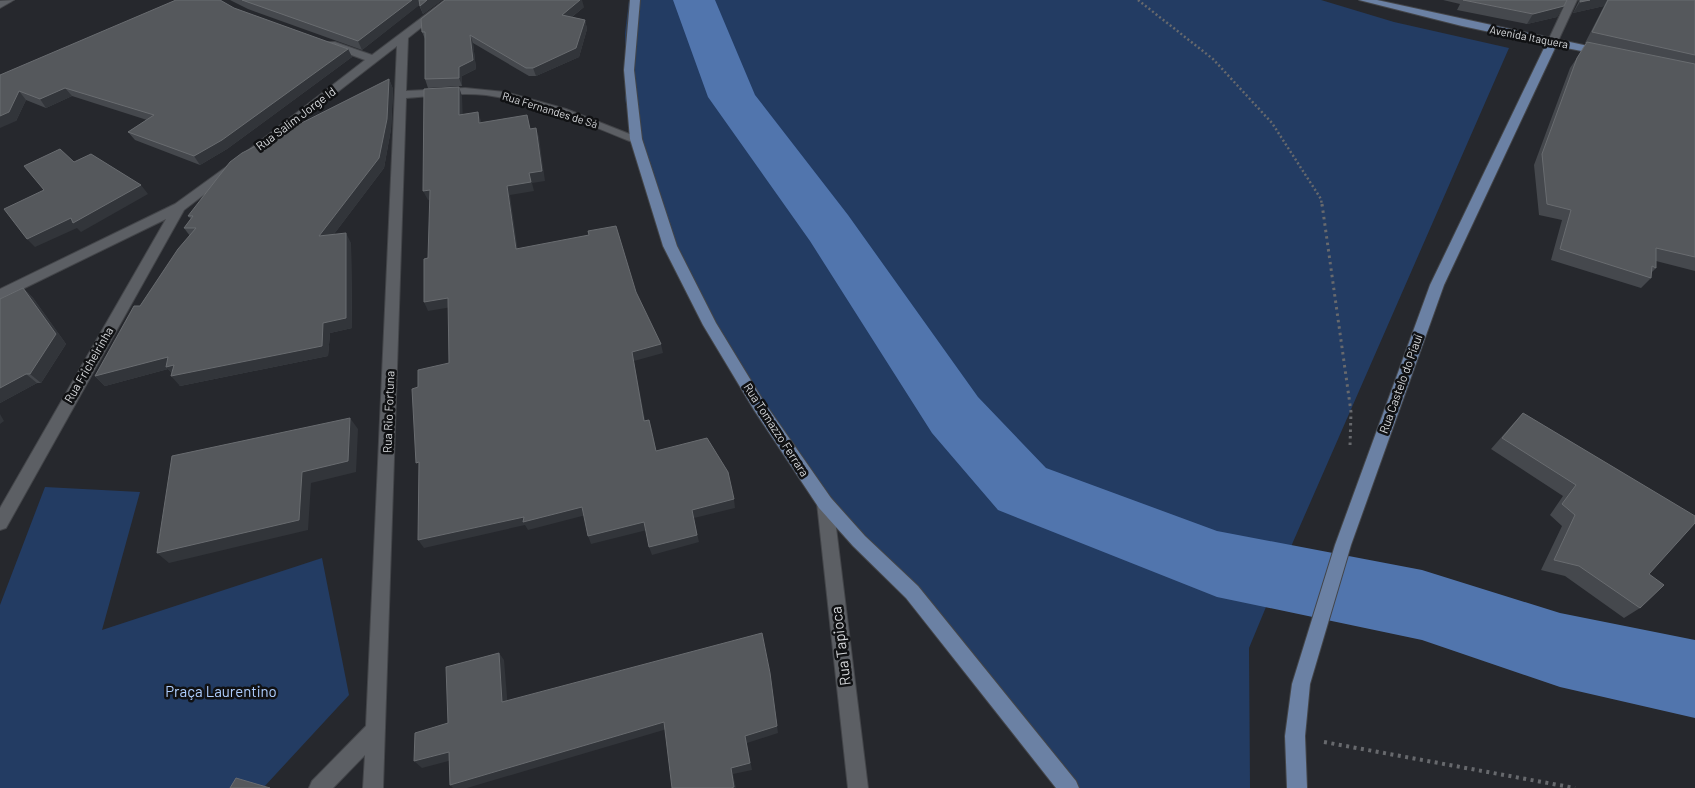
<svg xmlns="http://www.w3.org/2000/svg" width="1695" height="788" font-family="Barlow,sans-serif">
  <rect width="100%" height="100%" fill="#26282d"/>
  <!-- green -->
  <g fill="#233c63">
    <path d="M629 0H1321L1394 22 1509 48 1293 542 1249 648 1250 788H1065L756 414 696 311 657 220 634 148 625 98V33Z"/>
    <path d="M45 487 140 492 102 630 322 558 349 695 263 788H0V605Z"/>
  </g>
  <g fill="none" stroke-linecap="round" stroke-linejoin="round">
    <!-- river -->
    <path fill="#5175ad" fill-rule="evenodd" d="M673 0H715L755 95 848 215 978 397 1046 468 1217 531 1422 570 1560 613 1695 640V718L1560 687 1422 640 1217 597 998 510 932 433 810 241 708 97Z"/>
    <!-- minor casing -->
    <g stroke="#434549" stroke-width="2">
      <g id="minor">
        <path d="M14 0 0 8V1Z"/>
        <path d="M445 0H456L408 38 406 91 465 88 505 92 566 109 642 139 636 143 632 142C585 123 537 102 486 95 460 92 433 96 406 98L383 788H363L365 755 333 788H309L312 781 366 726 397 46 256 155H248L246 152 365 60 327 46V42H335L372 55Z"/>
        <path d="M1567 0H1577L1558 41 1557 43H1549L1548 41Z"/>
        <path d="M233 162 239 166 237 169 184 210 6 528 0 530V508L166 219 0 300V289L175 204Z"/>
        <path d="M825 496 831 498 833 503 868 788H848L817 503 819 498Z"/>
      </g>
    </g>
    <!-- major casing -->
    <g stroke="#434549" stroke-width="2">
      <g id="major">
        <path d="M630 0H640L634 70 642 139 677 246 716 323 764 402 831 498 865 536 918 586 1076 781 1079 788H1056L906 598 853 546 819 508 754 410 703 325 663 246 630 139 624 70Z"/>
        <path d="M1359 0H1377L1602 49 1607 52 1602 55 1556 46 1444 285 1351 545 1310 684 1305 736 1307 788H1287L1285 736 1292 684 1335 545 1430 285 1546 44 1462 26Z"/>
      </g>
    </g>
    <!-- path-far2 -->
    <path stroke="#67696d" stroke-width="2.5" stroke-dasharray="2 2.5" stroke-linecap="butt" d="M1138 0 1213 59 1272 123 1321 199 1322 206"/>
    <!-- path-far1 -->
    <path stroke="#67696d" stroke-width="3" stroke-dasharray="2.5 4" stroke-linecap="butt" d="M1322 204 1351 412 1350 446"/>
    <!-- path -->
    <path stroke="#67696d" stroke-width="4" stroke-dasharray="3 4.5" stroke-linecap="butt" d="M1324 742 1575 788"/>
    <!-- minor -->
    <use href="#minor" fill="#5c5f64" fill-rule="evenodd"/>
    <!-- major -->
    <use href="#major" fill="#6b81a4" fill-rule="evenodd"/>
  </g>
  <!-- wall -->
  <g fill="#45484d">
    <path d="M230 0H442L423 14 419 5 362 50 248 9Z"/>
    <path d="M1443 0H1567L1557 17 1527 24 1457 10 1460 4Z"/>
    <path d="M1578 0H1695V271L1656 261V268L1651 273V278L1641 288 1551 260 1562 220 1539 215 1534 165 1570 68 1587 43H1585L1604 6 1573 13 1579 1Z"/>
    <path d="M584 7 572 17 585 20 587 29 579 57 536 76H529L473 43 476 69 462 76V86L428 88 425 79V39L422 32Z"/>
    <path d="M234 8 348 49 352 57 227 149 200 165 135 140 128 132 147 120 72 96 46 108 26 100 16 121 0 75Z"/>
    <path d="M389 79 393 89 391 129 384 168 334 234 351 243 352 328 330 333 328 356 180 386 172 373 168 369 105 386 95 376 140 306 190 236 184 228 191 219 188 216Z"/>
    <path d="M23 288 33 298 66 344 41 383H37L0 403V299Z"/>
    <path d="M1523 413 1649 574 1640 608 1624 618 1565 576 1541 570 1562 526 1550 515 1563 496 1491 449 1512 425Z"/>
  </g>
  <!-- shaded-wall -->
  <g fill="#32353a">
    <path d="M412 0H420L422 3 362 50 358 41Z"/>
    <path d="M427 0H442L423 14 420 6Z"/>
    <path d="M580 0H582L584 7 564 23 562 15Z"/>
    <path d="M1590 0H1607L1604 6 1573 13 1580 2Z"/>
    <path d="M1564 6 1557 17 1527 24 1533 14Z"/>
    <path d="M585 20 587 29 579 57 536 76 533 68Z"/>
    <path d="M470 35 473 43 476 69 462 76V86L459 78V67Z"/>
    <path d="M348 49 352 57 227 149 200 165 194 156Z"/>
    <path d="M389 79 393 89 391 129 384 168 325 246 319 236Z"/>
    <path d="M459 87 462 96 463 124 459 115Z"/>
    <path d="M65 88 72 96 46 108 40 99Z"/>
    <path d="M19 91 26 100 16 121 0 128V116Z"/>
    <path d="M478 112 481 121 483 133 479 123Z"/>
    <path d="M536 128 539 137 545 181 532 183 534 191 510 195 519 258 516 249 507 186 529 173Z"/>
    <path d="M141 185 148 194 81 232 77 228 35 247 27 239Z"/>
    <path d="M430 190 434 199 428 200 423 191Z"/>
    <path d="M346 233 351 243 352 328 330 333 328 356 180 386 171 376H174L168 369 105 386 95 376 168 357Z"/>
    <path d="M23 288 33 298 66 344 41 383 30 374Z"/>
    <path d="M448 298 452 307 428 311 424 302Z"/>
    <path d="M661 344 663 353 634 361 647 430 644 421 632 352Z"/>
    <path d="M26 374 37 383 0 403V388Z"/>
    <path d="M0 414 4 421 0 424Z"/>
    <path d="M350 418 358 429 356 472 311 483 308 530 169 563 157 553Z"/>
    <path d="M649 420 652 429 658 460 656 451Z"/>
    <path d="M734 499 735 508 694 518 699 542 652 555 649 547 692 510Z"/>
    <path d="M582 507 586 515 528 530 525 525 424 548 418 540 524 517Z"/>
    <path d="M644 522 647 530 591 544 588 536Z"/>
    <path d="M499 653 504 660 508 709 502 702Z"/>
    <path d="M770 673 778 733 747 743 752 770 733 774 736 788H731V768Z"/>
    <path d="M664 722 667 729 467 788H453L450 785Z"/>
    <path d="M449 752 456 759 422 768 414 761Z"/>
  </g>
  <!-- building -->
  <g fill="#55585c" stroke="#696c70">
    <path d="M176 0H220L234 8 348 49 222 140 194 156 128 132 154 115 65 88 40 99 19 91 9 112 0 116V75Z"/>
    <path d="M242 0H412L358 41Z"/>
    <path d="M419 0H427L420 6Z"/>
    <path d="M445 0H580L562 15 585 20 576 48 533 68H526L470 35 473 60 459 67V78L425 79V32H422L421 19Z"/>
    <path d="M1463 0H1567L1564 6 1533 14Z"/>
    <path d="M1581 0H1590L1580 2Z"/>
    <path d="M1608 0H1695V55L1592 32Z"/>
    <path d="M1587 42 1695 64V257L1656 248V268L1652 266 1651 278 1560 249 1571 210 1547 204 1542 154 1577 58Z"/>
    <path d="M389 79 387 119 379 158 319 236 346 233V318L323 323 322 346 171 376 174 365 166 367 168 357 95 376 134 306H140L178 249 196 228H184L193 216H188L230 162 242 153Z"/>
    <path d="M459 87V115L478 112 479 123 527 115 530 129 536 128 542 171 529 173 531 182 507 186 516 249 589 235 588 231 616 226 636 292 661 344 632 352 644 421 649 420 656 451 707 438 728 472 734 499 692 510 697 535 649 547 644 522 588 536 582 507 523 522 524 517 418 540 419 462 416 463 412 389 418 387V370L449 363 448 298 424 302V259L428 258 430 190 423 191 424 89Z"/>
    <path d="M60 149 74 162 91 154 141 185 73 223 71 218 27 239 4 209 44 190 24 166Z"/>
    <path d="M23 288 56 334 30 374H26L0 388V299Z"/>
    <path d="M1523 413 1695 516V523L1649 574 1664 585 1640 608 1579 566 1554 560 1575 515 1562 504 1576 485 1502 438Z"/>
    <path d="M350 418 348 461 302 472 299 520 157 553 172 456Z"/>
    <path d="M762 633 770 673 777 726 745 736 750 763 731 768 734 787 731 788H672L664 722 450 785 449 752 414 761 415 733 448 723 446 667 499 653 502 702Z"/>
    <path d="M236 778 270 788H230Z"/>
  </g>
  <g text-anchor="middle" stroke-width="5" stroke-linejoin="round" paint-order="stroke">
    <!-- far-street labels -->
    <g font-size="11" fill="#d7d9dc" stroke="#101113">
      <text transform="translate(1529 37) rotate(11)" y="4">Avenida Itaquera</text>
      <text transform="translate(550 110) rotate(17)" y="4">Rua Fernandes de Sá</text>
    </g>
    <!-- street labels -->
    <g font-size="12" fill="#d7d9dc" stroke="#101113">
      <text transform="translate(296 119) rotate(-37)" y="4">Rua Salim Jorge Id</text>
      <text transform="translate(89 365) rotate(-60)" y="4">Rua Fricheirinha</text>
      <text transform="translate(1401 384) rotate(-70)" y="4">Rua Castelo do Piauí</text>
      <text transform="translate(389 412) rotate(-88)" y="4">Rua Rio Fortuna</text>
      <text transform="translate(776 430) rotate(57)" y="4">Rua Tomazzo Ferrara</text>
    </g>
    <!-- near-street labels -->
    <g font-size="15" fill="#d7d9dc" stroke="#101113">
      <text transform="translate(841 646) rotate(-97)" y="5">Rua Tapioca</text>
    </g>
    <!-- near-park labels -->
    <g font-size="15" fill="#afcefe" stroke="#101113">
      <text x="221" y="697">Praça Laurentino</text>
    </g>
  </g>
</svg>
